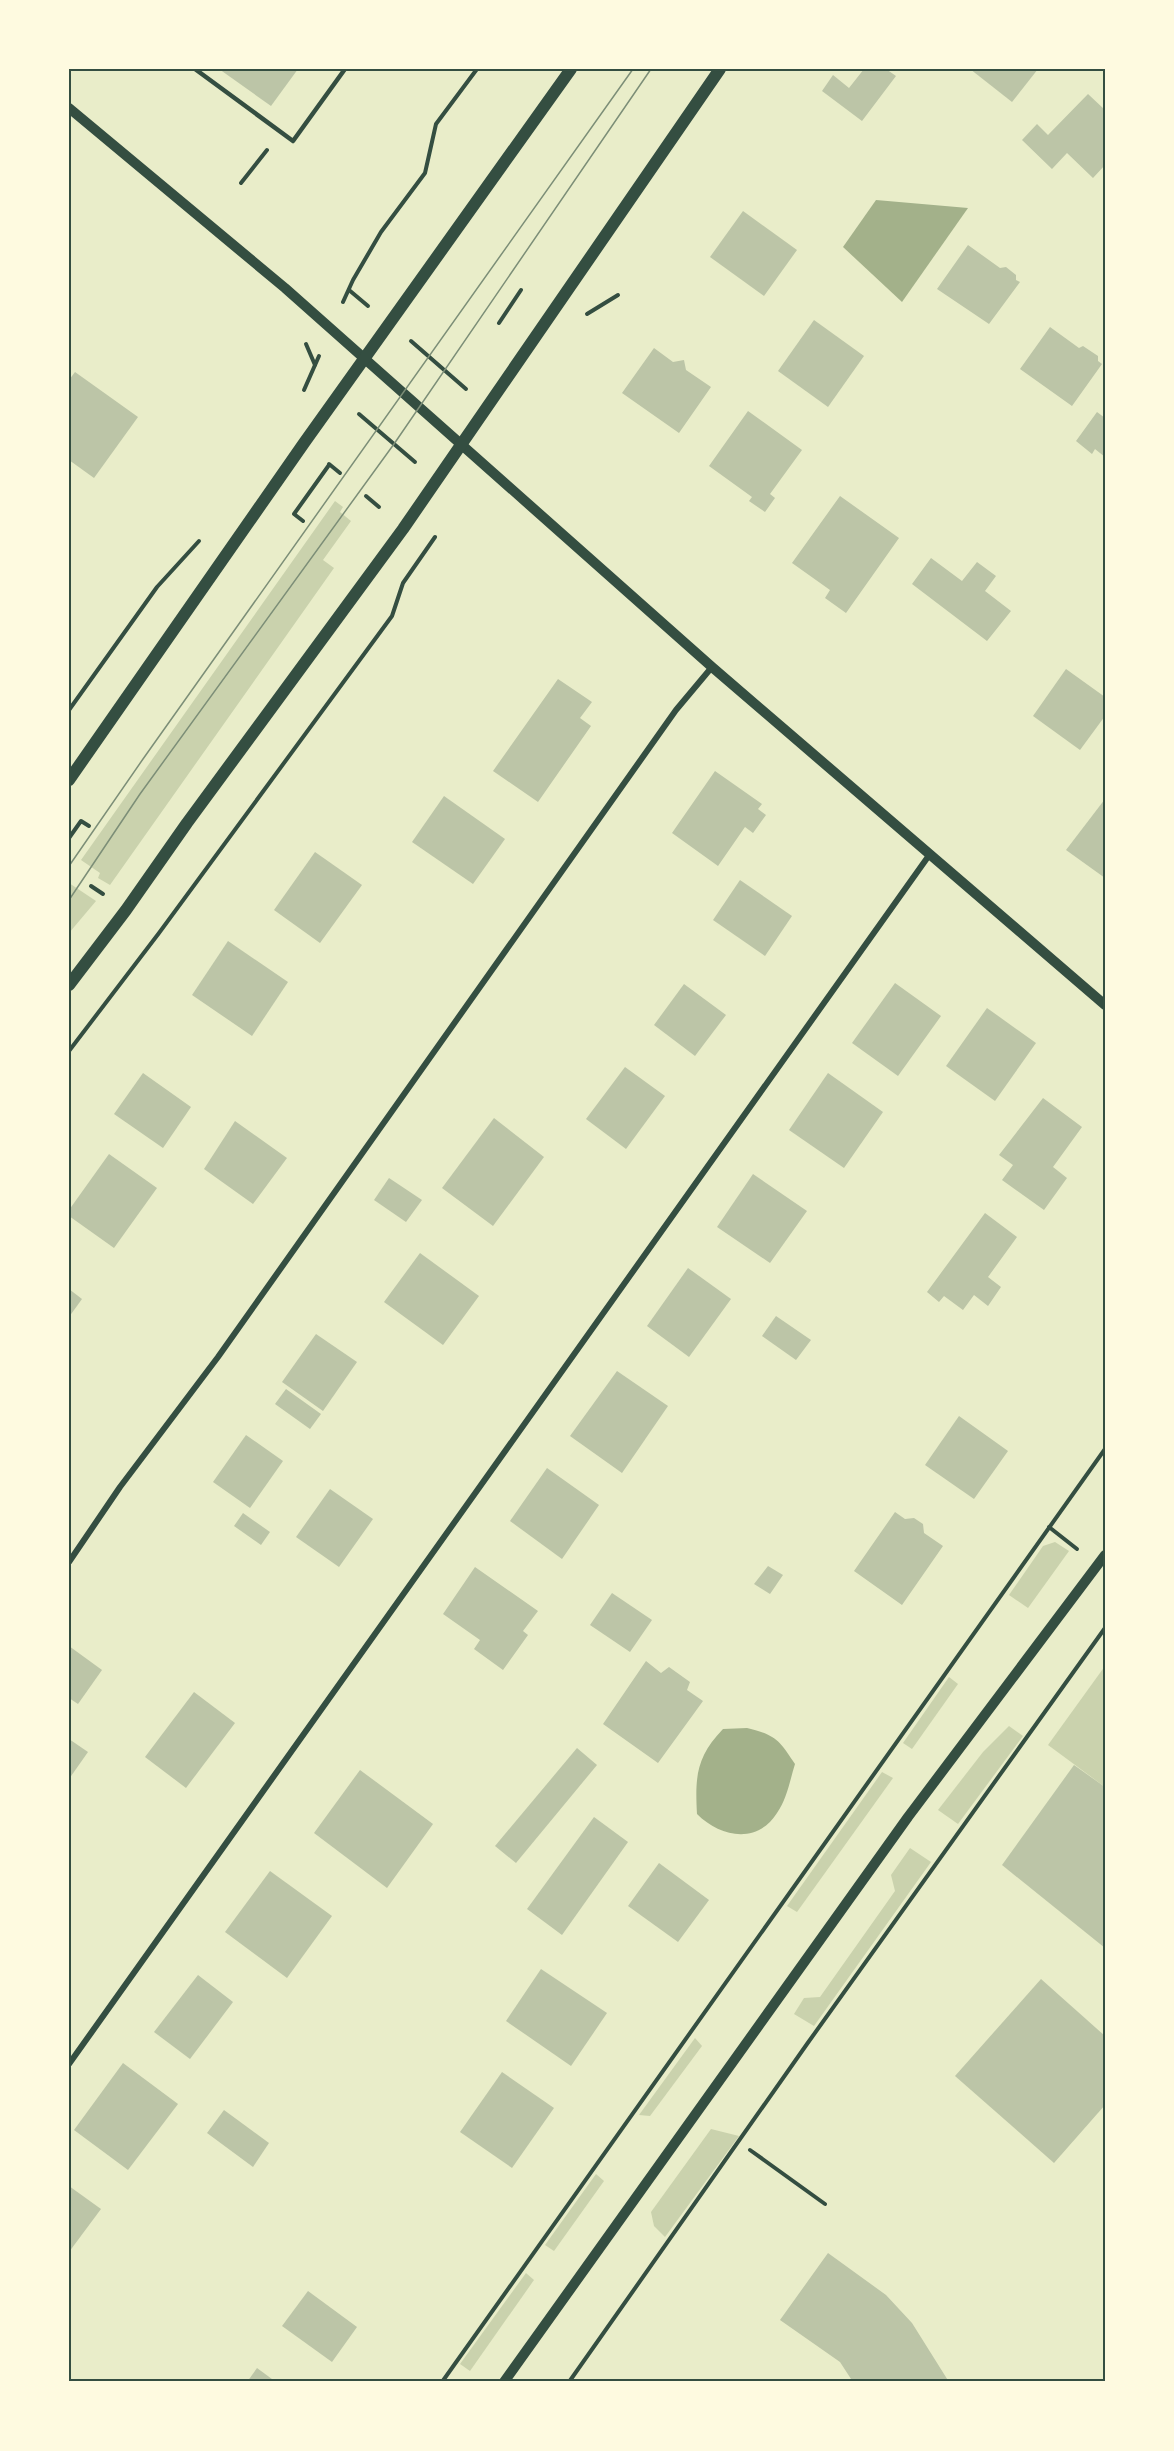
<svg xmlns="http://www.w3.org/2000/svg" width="1174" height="2451" font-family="'Space Grotesk',sans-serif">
  <rect width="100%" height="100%" fill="#e9edc9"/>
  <!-- green -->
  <g fill="#cad2ad">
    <path d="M335 501 343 507 340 512 351 521 323 560 334 568 110 885 98 878 100 873 81 860Z"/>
    <path d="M69 883 96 901 69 933Z"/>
    <path d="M1055 1542 1069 1551 1028 1608 1009 1595 1043 1546Z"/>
    <path d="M1105 1666V1787L1048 1745Z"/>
    <path d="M949 1677 958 1684 912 1749 903 1743Z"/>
    <path d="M1009 1726 1023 1736 958 1824 938 1810 983 1752Z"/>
    <path d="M882 1772 893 1778 797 1912 787 1906Z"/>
    <path d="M910 1848 931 1862 814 2026 794 2014 804 1998 820 1997 895 1891 891 1875Z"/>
    <path d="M695 2038 702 2046 650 2116 639 2115Z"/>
    <path d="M711 2129 739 2136 665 2237 654 2226 651 2212Z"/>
    <path d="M596 2174 604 2181 554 2251 545 2245Z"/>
    <path d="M526 2273 534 2280 470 2371 460 2364Z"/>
  </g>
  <!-- water -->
  <g fill="#a3b18a">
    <path d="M876 200 968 208 902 302 843 247Z"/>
    <path d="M747 1728C776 1735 779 1740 795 1764 790 1780 787 1799 777 1813 757 1845 720 1837 697 1814 695 1777 696 1757 723 1729Z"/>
  </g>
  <!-- building -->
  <g fill="#bcc5a7">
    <path d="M219 69H298L271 106Z"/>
    <path d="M864 69H886L896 76 862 121 822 91 833 75 849 88Z"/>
    <path d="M970 69H1038L1012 102Z"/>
    <path d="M1088 94 1105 110V165L1093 178 1067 153 1052 169 1022 140 1037 124 1048 135Z"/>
    <path d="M743 211 797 250 764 296 710 257Z"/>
    <path d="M968 245 1000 268 1006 267 1016 275V280L1020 282 989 324 937 289Z"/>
    <path d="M814 320 864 356 828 407 778 371Z"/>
    <path d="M1050 327 1079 348 1083 346 1098 356V361L1102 364 1072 406 1020 369Z"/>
    <path d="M654 348 673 362 684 360 686 370 711 387 679 433 622 393Z"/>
    <path d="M75 372 138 417 94 478 69 460V380Z"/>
    <path d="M748 411 802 450 770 494 775 498 765 512 749 501 752 497 709 466Z"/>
    <path d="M1097 412 1105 418V457L1095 449 1092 454 1076 441Z"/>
    <path d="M840 496 899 538 846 613 825 598 830 590 792 563Z"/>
    <path d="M931 558 962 581 977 562 996 576 985 591 1011 611 987 641 912 584Z"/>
    <path d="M1066 669 1105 697V716L1080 750 1033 716Z"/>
    <path d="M558 679 592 702 580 718 591 726 538 802 493 771Z"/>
    <path d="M715 771 762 804 758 809 766 815 753 833 745 827 718 866 672 833Z"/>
    <path d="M444 796 505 839 473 884 412 842Z"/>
    <path d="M1105 799V878L1066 850Z"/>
    <path d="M315 852 362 885 320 943 274 910Z"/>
    <path d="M740 880 792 916 765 956 713 920Z"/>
    <path d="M228 941 288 982 252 1036 192 995Z"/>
    <path d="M895 983 941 1016 898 1076 852 1043Z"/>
    <path d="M684 984 726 1015 695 1056 654 1025Z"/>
    <path d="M987 1008 1036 1043 995 1101 946 1066Z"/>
    <path d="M625 1067 665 1096 626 1149 586 1119Z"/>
    <path d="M143 1073 191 1107 163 1148 114 1114Z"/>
    <path d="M828 1073 883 1112 844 1168 789 1130Z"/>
    <path d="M1043 1098 1082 1127 1053 1167 1067 1178 1044 1210 1002 1180 1013 1165 999 1155Z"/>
    <path d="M494 1118 544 1157 493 1226 442 1188Z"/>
    <path d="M235 1121 287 1158 253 1204 204 1169Z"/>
    <path d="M109 1154 157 1188 114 1248 69 1216V1210Z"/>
    <path d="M753 1174 807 1211 770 1263 717 1227Z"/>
    <path d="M389 1178 422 1200 406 1222 374 1200Z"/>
    <path d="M985 1213 1017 1237 988 1277 1001 1287 988 1306 974 1295 963 1310 944 1296 939 1302 927 1292Z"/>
    <path d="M420 1253 479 1296 443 1345 384 1302Z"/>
    <path d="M688 1268 731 1299 689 1357 647 1326Z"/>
    <path d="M69 1289 82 1299 69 1317Z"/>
    <path d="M776 1316 811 1340 796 1360 762 1336Z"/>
    <path d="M316 1334 357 1362 323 1411 282 1382Z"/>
    <path d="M617 1371 668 1406 622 1473 570 1436Z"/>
    <path d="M286 1389 321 1414 310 1429 275 1404Z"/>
    <path d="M959 1416 1008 1451 974 1499 925 1465Z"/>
    <path d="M246 1435 283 1461 250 1508 213 1482Z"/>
    <path d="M547 1468 599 1505 562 1559 510 1521Z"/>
    <path d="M330 1489 373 1519 339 1567 296 1537Z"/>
    <path d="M895 1512 905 1519 914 1518 923 1524 924 1533 943 1546 902 1605 854 1571Z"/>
    <path d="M243 1513 270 1532 261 1545 234 1526Z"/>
    <path d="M768 1566 783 1575 770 1594 754 1584Z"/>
    <path d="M475 1567 538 1611 523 1631 528 1635 503 1670 474 1649 480 1640 443 1614Z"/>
    <path d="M612 1593 652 1620 630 1652 590 1625Z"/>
    <path d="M69 1646 102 1670 78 1704 69 1698Z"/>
    <path d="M646 1661 661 1673 669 1667 690 1682 687 1690 703 1701 658 1763 603 1724Z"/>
    <path d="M194 1692 235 1723 186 1788 145 1757Z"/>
    <path d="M69 1739 88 1752 69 1779Z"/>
    <path d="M577 1748 597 1765 516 1863 495 1846Z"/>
    <path d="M1074 1765 1105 1787V1948L1002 1865Z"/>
    <path d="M360 1770 433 1824 387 1888 314 1833Z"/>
    <path d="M594 1817 628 1842 562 1935 527 1909Z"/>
    <path d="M659 1863 709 1900 678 1942 628 1906Z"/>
    <path d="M270 1871 332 1916 287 1978 225 1932Z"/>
    <path d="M541 1969 607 2013 571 2066 506 2021Z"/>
    <path d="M198 1975 233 2002 190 2059 154 2032Z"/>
    <path d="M1041 1979 1105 2036V2105L1054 2163 955 2076Z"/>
    <path d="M123 2063 178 2104 128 2170 74 2130Z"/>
    <path d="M502 2072 554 2108 512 2168 460 2132Z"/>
    <path d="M224 2110 269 2143 253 2167 207 2133Z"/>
    <path d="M69 2186 101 2209 69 2252Z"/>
    <path d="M828 2253 886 2295 912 2323 949 2382H853L840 2362 780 2320Z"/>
    <path d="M308 2291 357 2327 332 2362 282 2326Z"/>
    <path d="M257 2368 276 2382H247Z"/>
  </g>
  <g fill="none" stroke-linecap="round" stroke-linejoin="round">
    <!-- path -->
    <g stroke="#344e41" stroke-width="4">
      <path d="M241 183 267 150"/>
      <path d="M349 290 368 306"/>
      <path d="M343 302 353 280 381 232 425 173 436 124 477 69"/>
      <path d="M587 314 618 295"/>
      <path d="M499 323 521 290"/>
      <path d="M411 341 466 389"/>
      <path d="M306 344 315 365"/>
      <path d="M304 390 319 356"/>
      <path d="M359 414 415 462"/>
      <path d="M329 464 340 473"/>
      <path d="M366 496 379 507"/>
      <path d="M303 521 294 514 329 465"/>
      <path d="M69 710 157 587 199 541"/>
      <path d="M69 838 81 821 89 826"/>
      <path d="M91 886 103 894"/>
      <path d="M69 1051 159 933 392 616 403 583 435 537"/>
      <path d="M1049 1527 1077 1549"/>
      <path d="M750 2150 825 2204"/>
      <path d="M442 2382 1105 1449"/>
      <path d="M569 2382 807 2044 1105 1628"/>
    </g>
    <!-- service -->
    <path stroke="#344e41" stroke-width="4.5" d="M195 69 293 141 345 69"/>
    <!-- minor -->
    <g stroke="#344e41" stroke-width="6">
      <path d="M69 1562 120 1487 218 1357 676 710 712 667"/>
      <path d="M69 2064 930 854"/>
    </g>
    <!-- tertiary -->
    <g stroke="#344e41" stroke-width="10">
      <path d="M69 108 285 288 712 667 1105 1005"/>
      <path d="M504 2382 908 1817 1105 1555"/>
    </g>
    <!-- secondary -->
    <g stroke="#344e41" stroke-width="12">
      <path d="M69 780 304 443 571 69"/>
      <path d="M69 985 126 910 187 823 403 529 720 69"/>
    </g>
    <!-- tram -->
    <g stroke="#7c8e77" stroke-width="1.5">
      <path d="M69 866 143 759 633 69"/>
      <path d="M69 900 140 794 394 444 651 69"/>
    </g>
  </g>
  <!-- border -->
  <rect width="1174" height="2451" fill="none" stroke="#fefae0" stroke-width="141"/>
  <rect x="70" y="70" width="1034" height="2310" fill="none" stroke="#344e41" stroke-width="2"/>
</svg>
